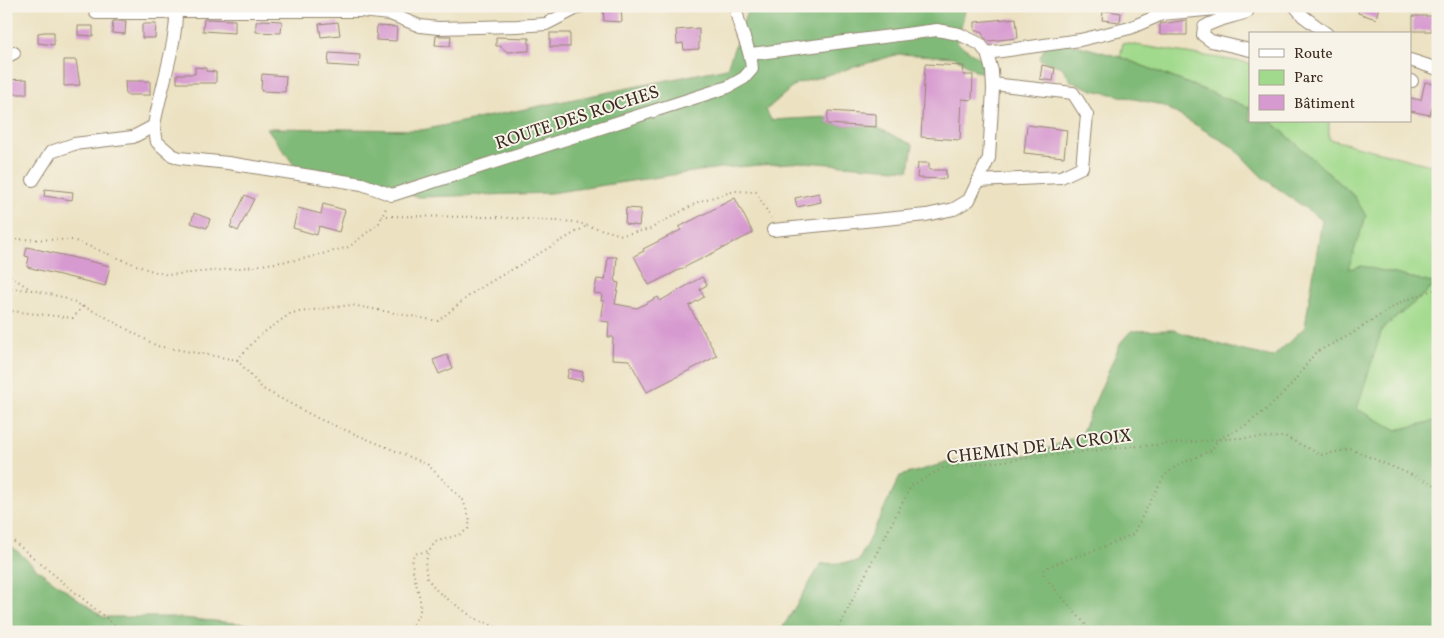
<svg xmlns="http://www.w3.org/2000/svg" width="1444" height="638" font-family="Vollkorn,serif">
  <rect width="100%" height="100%" fill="#f7f3e8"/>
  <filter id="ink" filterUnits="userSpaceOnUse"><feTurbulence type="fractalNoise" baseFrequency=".02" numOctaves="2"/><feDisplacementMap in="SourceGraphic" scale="10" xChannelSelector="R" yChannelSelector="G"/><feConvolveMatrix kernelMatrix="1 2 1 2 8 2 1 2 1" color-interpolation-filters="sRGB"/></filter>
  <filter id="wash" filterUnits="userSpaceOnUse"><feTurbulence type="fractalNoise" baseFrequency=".0096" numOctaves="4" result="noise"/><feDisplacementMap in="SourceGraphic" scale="20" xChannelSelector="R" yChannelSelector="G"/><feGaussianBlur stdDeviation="1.12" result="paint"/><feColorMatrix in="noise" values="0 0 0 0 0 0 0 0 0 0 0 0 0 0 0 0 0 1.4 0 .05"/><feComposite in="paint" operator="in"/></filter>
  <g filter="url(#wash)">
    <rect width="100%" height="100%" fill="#ece2c2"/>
    <!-- green -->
    <g fill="#a1da8c" stroke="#6e8255">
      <path d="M1123 43 1250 63V108L1120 57Z"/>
      <path d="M1271 121H1329V139L1430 165 1438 152V420L1397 430 1356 409 1382 329 1436 284 1348 270 1354 196Z"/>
    </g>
    <!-- forest -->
    <g fill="#80ba78" stroke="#5e724b">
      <path d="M784 6H968L965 11 957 43 983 60 986 73 975 71 955 57 899 54 796 84 766 110 771 120 828 117 827 124 876 127 913 145 909 170 803 162 720 168 550 193 419 197 297 169 267 128 422 130 727 68 748 9Z"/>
      <path d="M1050 38 1120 57 1250 108V121H1271L1354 196 1366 216 1348 269 1362 266 1437 284 1382 329 1357 409 1397 430 1438 420V632H780L821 564 858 562 900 476 949 462 1036 454 1081 434 1121 342 1131 331 1173 330 1235 349 1273 357 1305 327 1322 220 1262 177 1233 147 1162 105 1093 90 1071 81 1062 67 1039 59Z"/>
      <path d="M6 541 38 570 103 617H170L335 632H6Z"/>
    </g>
    <g id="blocks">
      <!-- building -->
      <g fill="#d79ad0">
        <path d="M1360 6H1379L1376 19 1358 13Z"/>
        <path d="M621 7 622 22 604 21 603 9Z"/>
        <path d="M1109 11 1121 13 1120 22 1102 20 1103 12Z"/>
        <rect x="1413" y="16" width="19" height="15"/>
        <path d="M1016 18 1018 38 988 41 983 36 982 31H975V22Z"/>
        <path d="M204 19 235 20V33L203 31Z"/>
        <path d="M263 20 282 21 281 33 256 32V22Z"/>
        <path d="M1187 20V35H1160V24Z"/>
        <path d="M113 21H126L125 34 112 33Z"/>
        <path d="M338 22 340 35 321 37 319 24Z"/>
        <path d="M142 24H156L155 38H142Z"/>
        <path d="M78 26H93V36L78 35Z"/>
        <path d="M377 26 397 27 396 41 376 40Z"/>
        <path d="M699 28V49L684 50 683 43 677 44 676 30Z"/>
        <path d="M44 32H54V45L38 43V33Z"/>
        <rect x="550" y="33" width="20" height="14"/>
        <path d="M436 36H451L450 46 435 45Z"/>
        <path d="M496 37 529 38V51L507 52 500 46H496Z"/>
        <path d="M329 53 360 55 359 67 328 65Z"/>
        <path d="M64 60H76L80 85 64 86Z"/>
        <path d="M925 64 964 66 963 75H973L972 100 962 99 960 140 921 137Z"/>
        <path d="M1042 65 1055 68 1053 81 1040 79Z"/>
        <path d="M195 67 206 68V71L216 72V83H177V74H195Z"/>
        <path d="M262 74 286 76 285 92 261 91Z"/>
        <path d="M27 79V94H6V80Z"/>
        <path d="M125 81H150V95H126Z"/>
        <path d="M1425 82 1438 85 1430 115 1410 111V98L1421 100Z"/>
        <path d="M828 111 876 114V127L827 124Z"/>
        <path d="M1027 125 1067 130 1064 157 1024 153Z"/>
        <path d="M918 163H929V170H946V179L917 178Z"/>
        <path d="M45 189 73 192 72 200 44 196Z"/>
        <path d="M819 193 821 202 797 207 795 198Z"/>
        <path d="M245 195 254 199 238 231 230 227Z"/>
        <path d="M735 198 753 233 649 285 634 256 644 251 643 249 681 230 679 227Z"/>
        <path d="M323 204 345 210 339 232 319 226 317 235 293 228 298 208 321 214Z"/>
        <path d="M626 208 641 209 639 226 625 224Z"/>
        <path d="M194 213 210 219 207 228 191 223Z"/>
        <path d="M27 247 110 266 105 286 27 267 29 257 25 256Z"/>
        <path d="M608 257H617L615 282 619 283 615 304 637 308 658 297 660 301 702 277 707 285 700 289 704 297 689 306 717 356 647 392 629 360 612 359 613 337H608L609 322 601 321 604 301H601L602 294 594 293 597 279 605 280Z"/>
        <path d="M447 355 453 368 439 374 433 360Z"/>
        <path d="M569 369 583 372 582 381 567 378Z"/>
      </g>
    </g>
  </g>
  <g filter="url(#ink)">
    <use href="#blocks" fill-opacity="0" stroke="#948670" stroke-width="1"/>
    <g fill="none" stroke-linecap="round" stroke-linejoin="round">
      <!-- minor casing -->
      <g stroke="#948670" stroke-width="14">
        <g id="minor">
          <path d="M174 6C183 23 157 102 154 126L157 142 172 155 180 158 228 163 362 184 392 195 728 87 744 78 752 69C751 46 737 29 736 6"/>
          <path d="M1295 6 1303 16 1327 34"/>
          <path d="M1248 9 1247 12C1233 17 1216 19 1204 27L1203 35 1211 41 1250 50"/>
          <path d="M96 13H163L177 11H361L390 14 420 26 438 28 517 26 546 24 581 6"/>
          <path d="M987 53 1080 40 1130 28 1162 14 1249 6"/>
          <path d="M751 54 937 30 959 34 980 44 987 53 992 71 993 89 989 158 969 200 954 209 926 215 773 230"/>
          <path d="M6 57 14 53"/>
          <path d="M1410 60 1438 69"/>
          <path d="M1410 81H1412"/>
          <path d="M33 180 51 152 74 144 133 137 154 126"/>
          <path d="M978 181 1061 177 1082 167 1087 115 1073 93 993 84"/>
        </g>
      </g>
      <!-- path -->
      <g stroke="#948670" stroke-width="2" stroke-dasharray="1 4" stroke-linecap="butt">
        <path d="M382 216 493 217 575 222 622 235 650 229 700 201 735 191 756 192 771 218"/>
        <path d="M6 239 73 240 149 270 168 275 233 269 303 259 349 247 379 223 387 206"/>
        <path d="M6 273 30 289"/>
        <path d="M6 288 32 290 62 297 100 314 157 346 237 360 263 389 319 419 427 464 463 500 470 520 468 529 461 534 435 542 429 551 425 564 427 578 438 592 474 618 501 629 533 632"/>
        <path d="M6 318 11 311 73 318 83 306"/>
        <path d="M237 360 259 336 291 313 351 305 438 321 475 291 588 225"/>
        <path d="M1219 439 1243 427 1267 409 1292 384 1316 352 1348 336 1399 303 1438 288"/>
        <path d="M6 535 123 632"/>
        <path d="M407 632C410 627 415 621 418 616 427 599 407 574 414 554L429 551"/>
        <path d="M836 632 911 486 943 468 1115 448 1240 438 1286 437 1321 455 1350 449 1438 486"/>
        <path d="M1092 632 1044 576 1043 571 1049 566 1101 548 1133 534 1164 476 1176 466 1212 450 1217 440"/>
        <path d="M1310 632 1353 628 1366 632"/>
        <path d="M1427 632 1438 626"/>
      </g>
      <!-- minor -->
      <use href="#minor" stroke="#fff" stroke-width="12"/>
    </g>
  </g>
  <g text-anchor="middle" stroke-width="4" stroke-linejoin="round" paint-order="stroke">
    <!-- street labels -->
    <g font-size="18" fill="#3b2a1e" stroke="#f7f3e8">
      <text transform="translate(577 117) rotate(-18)" y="6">ROUTE DES ROCHES</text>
      <text transform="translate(1039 446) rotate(-7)" y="6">CHEMIN DE LA CROIX</text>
    </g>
  </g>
  <!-- margin -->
  <rect width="1444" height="638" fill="none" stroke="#f7f3e8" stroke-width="25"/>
  <!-- legend -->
  <rect x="1249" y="32" width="162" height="90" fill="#f7f3e8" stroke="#aca397"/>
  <rect x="1259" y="49" width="25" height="8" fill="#ffffff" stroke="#aca397"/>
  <text x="1294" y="58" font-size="15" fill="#3b2a1e">Route</text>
  <rect x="1259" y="70" width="25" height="15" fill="#a1da8c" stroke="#aca397"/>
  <text x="1294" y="82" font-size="15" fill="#3b2a1e">Parc</text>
  <rect x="1259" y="95" width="25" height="15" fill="#d79ad0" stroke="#aca397"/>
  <text x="1294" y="108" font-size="15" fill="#3b2a1e">Bâtiment</text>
</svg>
